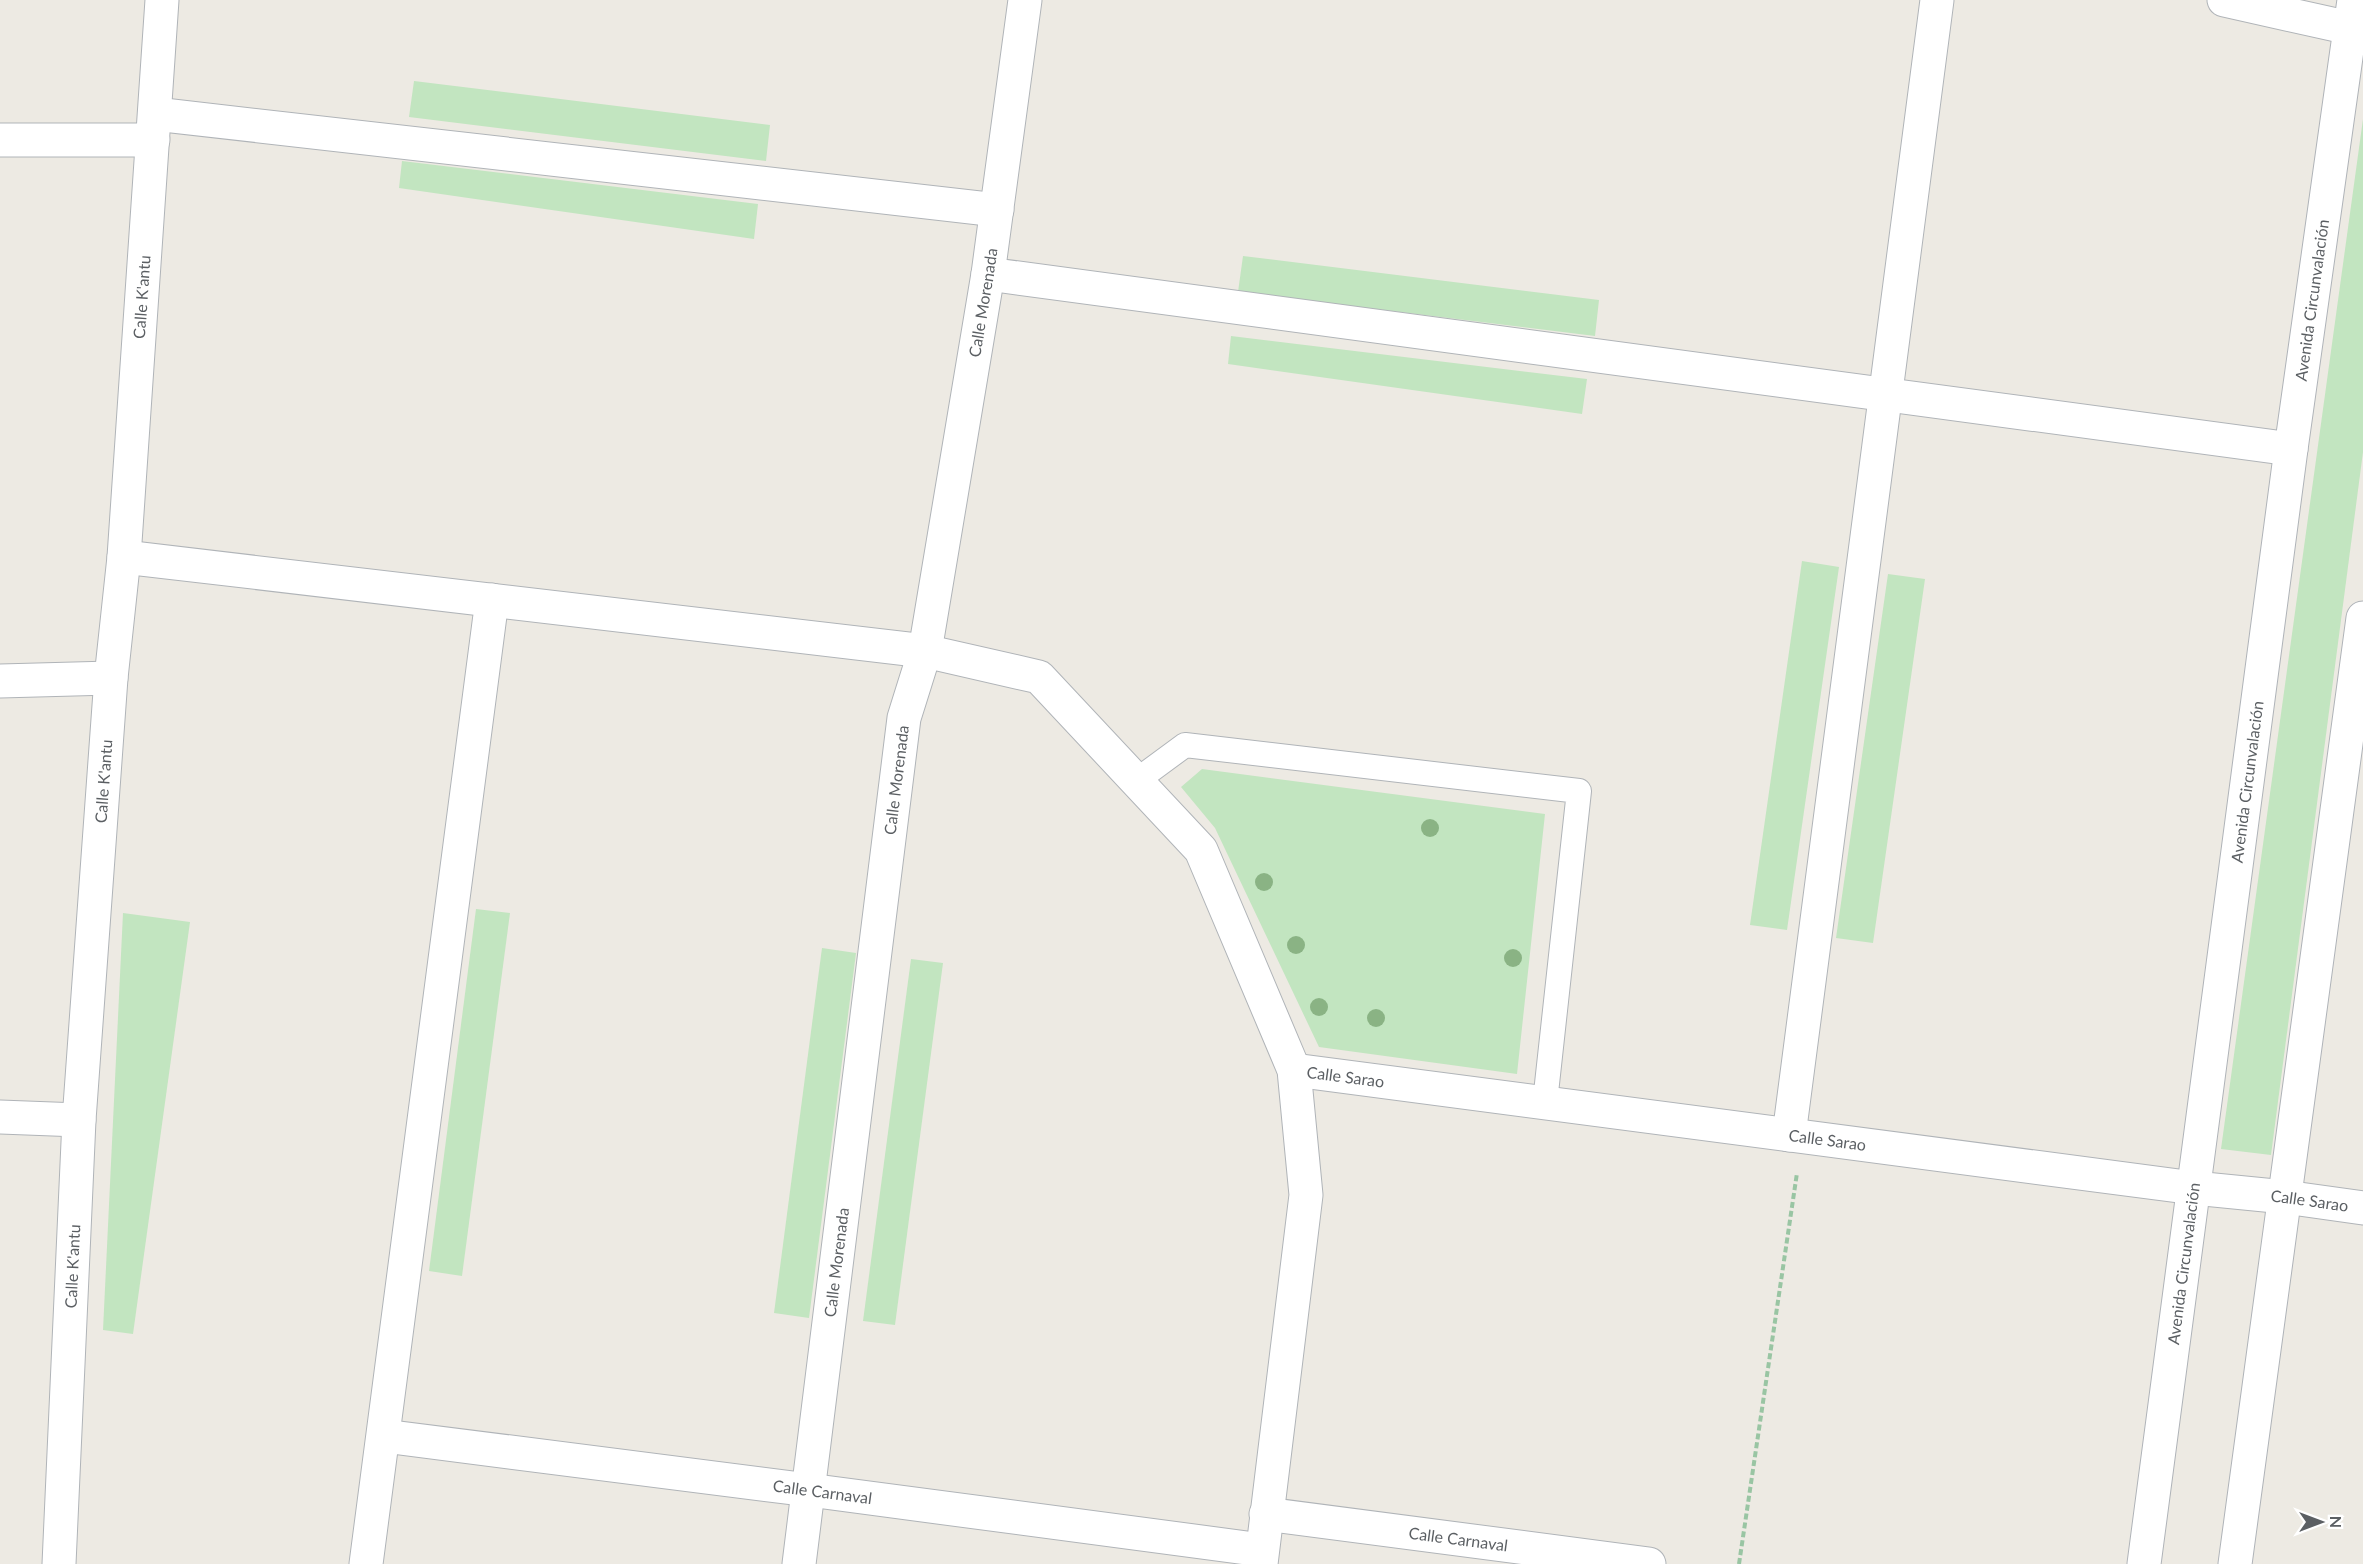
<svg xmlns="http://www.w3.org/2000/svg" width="2363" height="1564" font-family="Lato,sans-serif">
  <rect width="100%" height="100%" fill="#edeae3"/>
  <!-- green -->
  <g fill="#c2e5c0">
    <path d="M414 81 770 125 766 161 409 117Z"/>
    <path d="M2363 119V452L2271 1155 2221 1149Z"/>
    <path d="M402 161 758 204 754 239 399 188Z"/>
    <path d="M1243 256 1599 300 1595 336 1238 292Z"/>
    <path d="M1231 336 1587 379 1582 414 1228 364Z"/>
    <path d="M1802 561 1839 567 1787 930 1750 925Z"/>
    <path d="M1888 574 1925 579 1873 943 1836 938Z"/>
    <path d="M1202 769 1545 814 1517 1074 1319 1047 1215 828 1181 787Z"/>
    <path d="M476 909 510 913 462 1276 429 1271Z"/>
    <path d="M123 913 190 922 133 1334 103 1330Z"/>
    <path d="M822 948 856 953 809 1318 774 1313Z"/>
    <path d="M911 959 943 963 895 1325 863 1321Z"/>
  </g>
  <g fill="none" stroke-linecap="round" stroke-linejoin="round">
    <!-- service casing -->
    <g stroke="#b0b4b8" stroke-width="26">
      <path id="service" d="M1136 781 1185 745 1579 791 1545 1102"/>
    </g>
    <!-- minor casing -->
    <g stroke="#b0b4b8" stroke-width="35">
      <g id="minor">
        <path d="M155 114 997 210"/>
        <path d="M0 140H153"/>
        <path d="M988 274 2291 449"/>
        <path d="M124 557 925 651 1039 677 1201 850 1294 1070 1306 1195 1261 1564"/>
        <path d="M0 681 111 678"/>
        <path id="s1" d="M1294 1070 2194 1188 2285 1197 2363 1208"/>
        <path d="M0 1117 79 1120"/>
        <path d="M1789 1135 1937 0"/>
        <path id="s2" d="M384 1436 809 1490 1262 1550"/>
        <path id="s3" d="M1266 1514 1649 1564"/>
        <path id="s4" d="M59 1564 79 1120 111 678 124 557 162 0"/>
        <path d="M366 1564 492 600"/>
        <path id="s5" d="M799 1564 904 718 925 651 988 274 1025 0"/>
      </g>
    </g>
    <!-- tertiary casing -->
    <g stroke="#b0b4b8" stroke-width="35">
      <path id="tertiary" d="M2224 0 2363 31"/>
    </g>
    <!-- secondary casing -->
    <g stroke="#afb3b8" stroke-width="35">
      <g id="secondary">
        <path id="s6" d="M2144 1564 2291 449 2354 0"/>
        <path d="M2235 1564 2363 618"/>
      </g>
    </g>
    <!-- path -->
    <path stroke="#99c5a3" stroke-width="4" stroke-dasharray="6 3" stroke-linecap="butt" d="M1739 1564 1797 1173"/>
    <!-- service -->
    <use href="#service" stroke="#fff" stroke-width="24"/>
    <!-- minor -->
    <use href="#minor" stroke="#fff" stroke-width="33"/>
    <!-- tertiary -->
    <use href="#tertiary" stroke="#fff" stroke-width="33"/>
    <!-- secondary -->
    <use href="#secondary" stroke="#fff" stroke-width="33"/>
  </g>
  <!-- trees -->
  <g fill="#8ab384">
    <circle cx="1430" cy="828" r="9"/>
    <circle cx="1264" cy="882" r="9"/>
    <circle cx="1296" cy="945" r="9"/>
    <circle cx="1513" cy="958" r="9"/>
    <circle cx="1319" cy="1007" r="9"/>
    <circle cx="1376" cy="1018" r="9"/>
  </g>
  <g text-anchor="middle" stroke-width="4.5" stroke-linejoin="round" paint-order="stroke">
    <!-- street labels -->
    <g font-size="16" fill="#5b5f63" stroke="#fff">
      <text dy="6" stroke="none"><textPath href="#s4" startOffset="1270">Calle K'antu</textPath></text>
      <text dy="6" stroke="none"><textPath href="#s6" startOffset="1275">Avenida Circunvalación</textPath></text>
      <text dy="6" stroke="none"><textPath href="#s5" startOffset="1276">Calle Morenada</textPath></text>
      <text dy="6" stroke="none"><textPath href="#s5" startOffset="790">Calle Morenada</textPath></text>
      <text dy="6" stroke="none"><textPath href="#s4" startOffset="784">Calle K'antu</textPath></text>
      <text dy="6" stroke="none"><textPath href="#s6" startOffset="789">Avenida Circunvalación</textPath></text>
      <text dy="6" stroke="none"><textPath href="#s1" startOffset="52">Calle Sarao</textPath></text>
      <text dy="6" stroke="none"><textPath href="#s1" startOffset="538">Calle Sarao</textPath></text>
      <text dy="6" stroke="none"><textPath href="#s1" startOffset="1024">Calle Sarao</textPath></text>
      <text dy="6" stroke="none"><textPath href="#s5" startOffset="304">Calle Morenada</textPath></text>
      <text dy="6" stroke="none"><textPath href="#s6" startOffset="303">Avenida Circunvalación</textPath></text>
      <text dy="6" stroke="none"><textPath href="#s4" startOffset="298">Calle K'antu</textPath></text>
      <text dy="6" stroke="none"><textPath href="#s2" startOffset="442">Calle Carnaval</textPath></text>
      <text dy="6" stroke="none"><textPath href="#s3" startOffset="194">Calle Carnaval</textPath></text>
    </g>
  </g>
  <!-- north arrow -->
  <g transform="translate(2321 1522) rotate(90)" stroke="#ffffff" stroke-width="4.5" paint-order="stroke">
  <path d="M0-4.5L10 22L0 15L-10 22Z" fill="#5b5f63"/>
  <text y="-9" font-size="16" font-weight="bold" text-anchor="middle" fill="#5b5f63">N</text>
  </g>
</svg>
